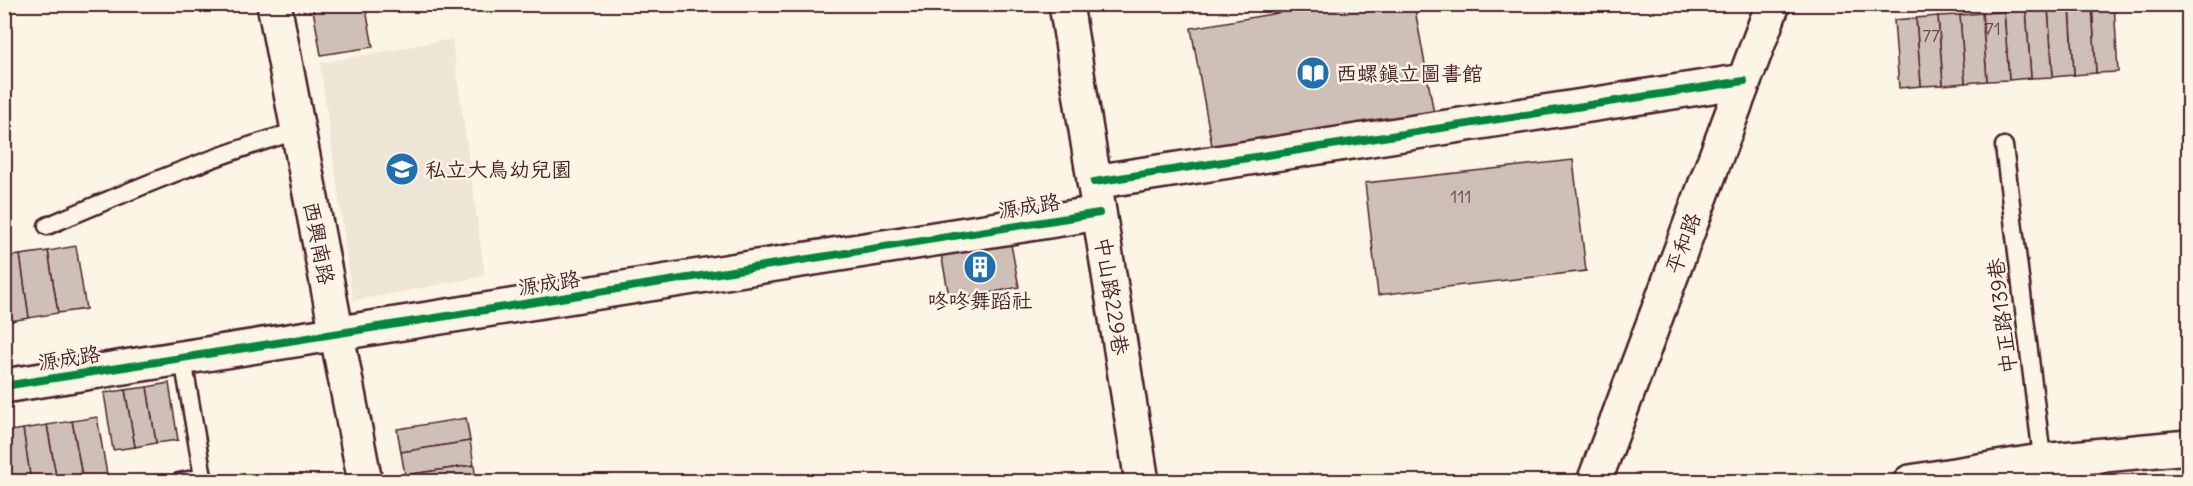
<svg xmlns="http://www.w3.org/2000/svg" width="2193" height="486" viewBox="0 0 2193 486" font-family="Delius,'LXGW WenKai TC',sans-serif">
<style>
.built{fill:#eee5d7}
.building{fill:#cfc0b7;stroke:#4a1f2b;stroke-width:1.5}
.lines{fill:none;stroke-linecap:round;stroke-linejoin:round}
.service-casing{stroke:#4a1f2b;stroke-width:21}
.minor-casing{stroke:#4a1f2b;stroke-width:38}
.secondary-casing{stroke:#4a1f2b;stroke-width:38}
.service{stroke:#fcf5e5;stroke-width:16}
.minor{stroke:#fcf5e5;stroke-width:33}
.secondary{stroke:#fcf5e5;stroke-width:33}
.cycleway-casing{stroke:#fcf5e5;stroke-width:11}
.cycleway{stroke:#00873e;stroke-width:8}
.labels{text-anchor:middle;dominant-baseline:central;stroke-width:5;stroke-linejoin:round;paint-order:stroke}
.number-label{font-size:18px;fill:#6b474e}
.poi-label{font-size:21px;fill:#4a1f2b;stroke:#fcf5e5;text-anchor:start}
.street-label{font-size:21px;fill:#4a1f2b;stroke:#fcf5e5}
</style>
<rect width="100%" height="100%" fill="#fcf5e5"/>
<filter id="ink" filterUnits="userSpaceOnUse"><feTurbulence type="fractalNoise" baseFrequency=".0167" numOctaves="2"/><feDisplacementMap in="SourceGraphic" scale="12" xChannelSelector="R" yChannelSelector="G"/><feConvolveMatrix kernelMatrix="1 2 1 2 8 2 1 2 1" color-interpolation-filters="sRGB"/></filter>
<g filter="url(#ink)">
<path class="built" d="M452,39L485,276L353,301L320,63Z"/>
<g class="building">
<path d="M312,4H365L373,47L321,55Z"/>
<path d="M1330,4H1414L1435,119L1214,157L1191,28Z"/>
<path d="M2114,4L2118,72L2096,73L2092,5Z"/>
<path d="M2092,5L2096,73L2074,75L2070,7Z"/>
<path d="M2070,7L2074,75L2053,77L2048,9Z"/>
<path d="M2048,9L2053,77L2031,78L2026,10Z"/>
<path d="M2026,10L2031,78L2009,80L2004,12Z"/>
<path d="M2004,12L2009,80L1987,81L1982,13Z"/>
<path d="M1982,13L1987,81L1965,83L1960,15Z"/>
<path d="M1960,15L1965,83L1943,85L1938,16Z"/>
<path d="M1938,16L1943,85L1921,86L1916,18Z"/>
<path d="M1916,18L1921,86L1899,88L1894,20Z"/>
<path d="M1573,160L1586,271L1378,295L1365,183Z"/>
<path d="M1009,234L1019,287L950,301L940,248Z"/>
<path d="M76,246L86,309L58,313L48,251Z"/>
<path d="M48,251L58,313L29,318L20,255Z"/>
<path d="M20,255L29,318L4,322V257Z"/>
<path d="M169,383L178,440L156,443L147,387Z"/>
<path d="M147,387L156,443L135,447L125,390Z"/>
<path d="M125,390L135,447L113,450L104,393Z"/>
<path d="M97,417L108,480L83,482L72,421Z"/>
<path d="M466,418L470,441L401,452L397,429Z"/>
<path d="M72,421L83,482H57L47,425Z"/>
<path d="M47,425L57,482H31L23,429Z"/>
<path d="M23,429L31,482H5L4,432Z"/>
<path d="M470,441L474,465L405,475L401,452Z"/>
<path d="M474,465L476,482H406L405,475Z"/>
</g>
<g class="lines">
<g class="service-casing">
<g id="service">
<path d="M2004,146L2045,482"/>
<path d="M47,226C129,191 211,156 297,131"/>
<path d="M179,482L203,477L183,359"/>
</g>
</g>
<g class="minor-casing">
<g id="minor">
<path d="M274,4L365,482"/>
<path d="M1066,4L1142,482"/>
<path d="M1094,182L1744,81"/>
<path d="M4,386L1099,213"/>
<path d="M1910,482L2041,461L2188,447"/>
</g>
</g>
<g class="secondary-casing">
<path id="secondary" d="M1594,482L1773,4"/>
</g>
<use href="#service" class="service"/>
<use href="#minor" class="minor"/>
<use href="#secondary" class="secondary"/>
<g class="cycleway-casing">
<g id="cycleway">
<path d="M1094,182L1744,81"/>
<path d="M4,386L1099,213"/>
</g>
</g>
<use href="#cycleway" class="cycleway"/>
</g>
</g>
<defs>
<g id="library-disc" transform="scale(1.725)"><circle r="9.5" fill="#1f6fb2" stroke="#fcf5e5"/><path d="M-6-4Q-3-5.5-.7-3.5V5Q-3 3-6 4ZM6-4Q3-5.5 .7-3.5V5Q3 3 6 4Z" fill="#fff"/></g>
<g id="school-disc" transform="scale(1.725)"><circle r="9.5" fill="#1f6fb2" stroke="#fcf5e5"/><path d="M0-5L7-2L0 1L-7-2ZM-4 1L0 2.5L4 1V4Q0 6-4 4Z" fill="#fff"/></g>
<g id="building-disc" transform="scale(1.725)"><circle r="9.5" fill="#1f6fb2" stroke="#fcf5e5"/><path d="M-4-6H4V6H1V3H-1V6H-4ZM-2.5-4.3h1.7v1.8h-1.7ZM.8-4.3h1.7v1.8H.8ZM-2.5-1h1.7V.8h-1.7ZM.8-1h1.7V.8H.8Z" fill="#fff"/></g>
</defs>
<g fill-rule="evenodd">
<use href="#library-disc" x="1313" y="73"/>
<use href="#school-disc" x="402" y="169"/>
<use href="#building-disc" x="980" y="267"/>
</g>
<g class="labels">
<g class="number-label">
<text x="1993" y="28">71</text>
<text x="1931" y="35">77</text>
<text x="1461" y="196">111</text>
</g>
<g class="poi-label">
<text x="1336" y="73">西螺鎮立圖書館</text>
<text x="425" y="169">私立大鳥幼兒園</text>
<text x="980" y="300" text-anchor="middle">咚咚舞蹈社</text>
</g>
<g class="street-label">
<text transform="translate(1029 206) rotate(-9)">源成路</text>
<text transform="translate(319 243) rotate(79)">西興南路</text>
<text transform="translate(1683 243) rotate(-70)">平和路</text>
<text transform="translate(549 283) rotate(-9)">源成路</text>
<text transform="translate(1112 296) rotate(81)">中山路229巷</text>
<text transform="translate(2002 316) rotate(-97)">中正路139巷</text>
<text transform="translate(69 358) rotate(-9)">源成路</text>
</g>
</g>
<rect width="2193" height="486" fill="none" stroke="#fcf5e5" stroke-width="24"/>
<rect x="12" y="12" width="2169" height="462" fill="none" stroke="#4a1f2b" stroke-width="2" filter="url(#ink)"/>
</svg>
